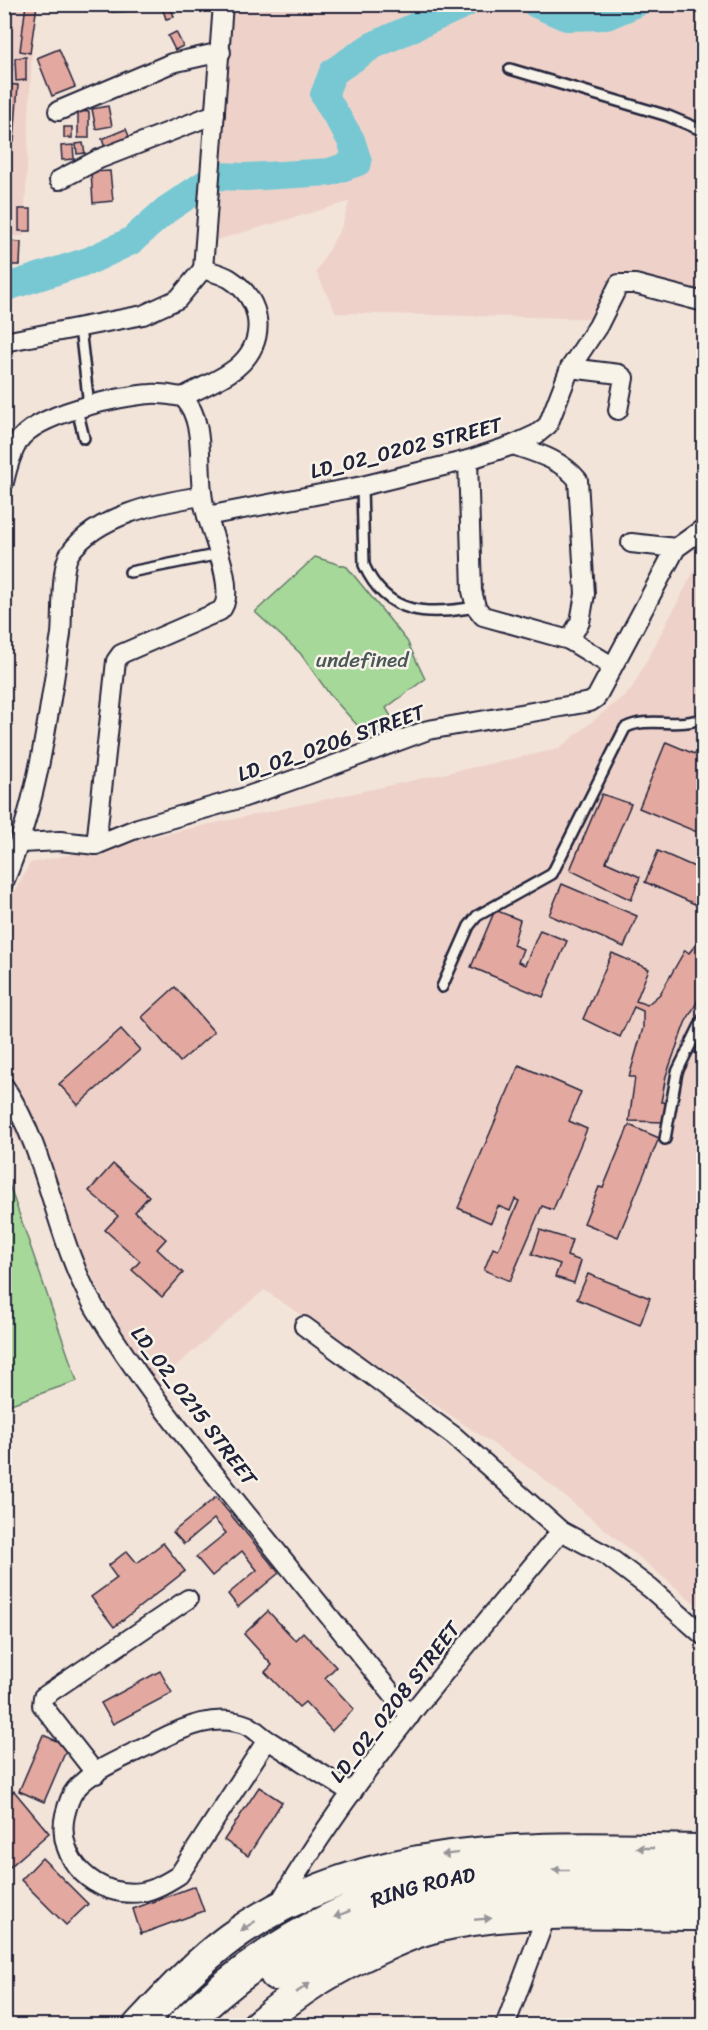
<svg xmlns="http://www.w3.org/2000/svg" width="708" height="2030" viewBox="0 0 708 2030" font-family="Sriracha,sans-serif">
<style>
.built{fill:#eed2c9}
.green{fill:#a6d899;stroke:#647d6a;stroke-width:1.5}
.lines{fill:none;stroke-linecap:round;stroke-linejoin:round}
.river{stroke:#78c8d3;stroke-width:28}
.building{fill:#e3a9a0;stroke:#22223b;stroke-width:1.5}
.service-casing{stroke:#22223b;stroke-width:14}
.minor-casing{stroke:#22223b;stroke-width:22}
.primary-casing{stroke:#22223b;stroke-width:34}
.trunk-casing{stroke:#22223b;stroke-width:36}
.service{stroke:#f7f3e8;stroke-width:9}
.minor{stroke:#f7f3e8;stroke-width:18}
.primary{stroke:#f7f3e8;stroke-width:30}
.trunk{stroke:#f7f3e8;stroke-width:32}
.oneway{fill:#97959a}
.labels{text-anchor:middle;dominant-baseline:central;stroke-width:5;stroke-linejoin:round;paint-order:stroke}
.street-label{font-size:21px;fill:#22223b;stroke:#f7f3e8}
.park-label{font-size:21px;fill:#4a5957;stroke:#f7f3e8}
</style>
<rect width="100%" height="100%" fill="#f3e4da"/>
<filter id="ink" filterUnits="userSpaceOnUse"><feTurbulence type="fractalNoise" baseFrequency=".0167" numOctaves="2"/><feDisplacementMap in="SourceGraphic" scale="12" xChannelSelector="R" yChannelSelector="G"/><feConvolveMatrix kernelMatrix="1 2 1 2 8 2 1 2 1" color-interpolation-filters="sRGB"/></filter>
<g filter="url(#ink)">
<g class="built">
<path d="M4,5H34L24,236H5Z"/>
<path d="M223,5H703V292L622,274L612,319L336,313L316,272L342,226L349,202L206,243Z"/>
<path d="M703,554V1610L535,1472L264,1290L152,1387L5,1117L4,911L30,863L558,749L631,690Z"/>
</g>
<g class="green">
<path d="M315,557L347,567L407,641L425,679L386,708L393,720L367,736L330,695L300,653L255,612Z"/>
<path d="M4,1170L77,1381L5,1406H4Z"/>
</g>
<g class="lines">
<g class="river">
<path d="M536,4L567,17L607,16L635,4"/>
<path d="M4,288L91,260L131,241L166,210L217,176L246,177L330,172L358,162L351,140L324,95L333,72L372,46L465,4"/>
</g>
</g>
<g class="building">
<path d="M26,4L37,5L30,53L20,51Z"/>
<path d="M111,4H136V11L112,12Z"/>
<path d="M161,4H170L174,17L166,19Z"/>
<path d="M176,32L183,46L175,50L168,36Z"/>
<path d="M59,49L75,87L52,96L37,58Z"/>
<path d="M26,57V80L16,81L15,58Z"/>
<path d="M4,84L18,85L14,142L4,141Z"/>
<path d="M108,106L112,126L96,129L92,109Z"/>
<path d="M78,111L89,112V138H78Z"/>
<rect x="64" y="127" width="8" height="11"/>
<path d="M126,129L131,141L106,151L102,139Z"/>
<path d="M83,143L85,153L77,154L76,144Z"/>
<path d="M73,145L74,159L62,160L61,146Z"/>
<path d="M4,150H8L7,182L4,181Z"/>
<path d="M110,171L113,201L93,203L91,172Z"/>
<rect x="19" y="209" width="12" height="22"/>
<path d="M8,241L21,242L20,265H7Z"/>
<path d="M666,742L704,758V835L639,808Z"/>
<path d="M602,794L631,804L606,862L640,877L631,900L570,870Z"/>
<path d="M658,851L704,871V908L645,882Z"/>
<path d="M562,884L637,916L624,947L549,915Z"/>
<path d="M495,910L520,920L513,945L523,949L518,962L525,965L540,930L567,941L543,997L471,967Z"/>
<path d="M704,934V990L685,1023L666,1076L661,1102H666L664,1122L629,1121L635,1077H629L643,1028V1011L634,1007L620,1037L583,1019L612,953L649,969L636,1001L647,1005L660,994L685,950L689,953Z"/>
<path d="M175,987L214,1032L180,1062L142,1017Z"/>
<path d="M121,1029L140,1050L78,1105L59,1084Z"/>
<path d="M704,1033V1057L695,1053Z"/>
<path d="M519,1065L581,1092L569,1121L587,1129L553,1210L542,1206L510,1281L484,1270L493,1248L498,1250L519,1201L515,1199L510,1211L498,1206L491,1223L458,1208Z"/>
<path d="M629,1125L659,1138L618,1237L584,1223L599,1187L603,1188Z"/>
<path d="M113,1164L149,1196L135,1212L166,1239L157,1249L183,1273L162,1297L132,1270L140,1261L105,1230L118,1216L89,1191Z"/>
<path d="M540,1230L572,1240L567,1256L581,1261L574,1283L555,1277L560,1264L532,1254Z"/>
<path d="M588,1274L650,1298L640,1325L577,1299Z"/>
<path d="M216,1497L279,1573L238,1607L228,1594L257,1570L242,1551L212,1576L196,1557L226,1533L214,1519L184,1544L173,1532Z"/>
<path d="M163,1543L185,1571L114,1627L91,1597L117,1578L108,1566L127,1551L137,1563Z"/>
<path d="M268,1611L295,1640L303,1632L336,1667L325,1678L354,1709L332,1731L305,1702L299,1707L265,1672L272,1665L244,1634Z"/>
<path d="M160,1671L172,1693L113,1724L101,1703Z"/>
<path d="M43,1735L68,1746L44,1802L19,1791Z"/>
<path d="M259,1787L282,1802L248,1856L224,1840Z"/>
<path d="M14,1791L49,1833L4,1872V1799Z"/>
<path d="M42,1858L88,1904L66,1925L21,1880Z"/>
<path d="M195,1886L204,1911L141,1934L133,1909Z"/>
</g>
<g class="lines">
<g class="service-casing">
<g id="service">
<path d="M510,69L668,116L704,131"/>
<path d="M80,328L89,406"/>
<path d="M77,409L84,438"/>
<path d="M362,486L364,565C387,617 429,615 476,607"/>
<path d="M130,572L220,554"/>
<path d="M442,987L469,926L477,916L552,874L625,728C648,715 680,730 704,717"/>
<path d="M665,1139L677,1072L704,1017"/>
</g>
</g>
<g class="minor-casing">
<g id="minor">
<path d="M58,111L172,63L221,52"/>
<path d="M59,180L99,159L215,114"/>
<path d="M203,269L223,4"/>
<path d="M4,342L143,315L178,299L203,269"/>
<path d="M570,368L619,374L624,378L618,410"/>
<path d="M183,397C201,387 221,380 236,368C268,342 263,300 230,279C222,274 212,272 203,269"/>
<path d="M513,445C537,453 562,460 578,480L585,594L580,622L569,640"/>
<path d="M468,460L472,591L476,607L483,616L569,640L612,666"/>
<path d="M4,482C7,469 11,454 18,442C35,414 119,396 151,394C161,393 173,396 183,397"/>
<path d="M207,516L362,486L468,460L513,445L537,434L548,425L570,368L598,326L619,284H635L704,302"/>
<path d="M631,543L676,548"/>
<path d="M21,843L60,841L96,845L138,828L242,798L307,775L428,730L590,702L596,698L676,548L704,528"/>
<path d="M96,845L116,661L121,654L220,611C239,594 210,530 205,509C195,475 209,425 183,397"/>
<path d="M4,882C38,803 48,718 61,634C63,615 60,568 70,553C97,515 158,503 201,496"/>
<path d="M4,1086C49,1153 54,1238 95,1308C137,1378 188,1441 239,1505C296,1576 353,1646 410,1716"/>
<path d="M304,1326L454,1436L561,1531L606,1555L651,1589L704,1636"/>
<path d="M267,1740L179,1875C168,1882 155,1890 142,1892C97,1899 55,1860 65,1815C67,1807 70,1796 75,1790C94,1767 132,1755 157,1741C184,1727 218,1712 249,1726C256,1730 263,1738 271,1742C298,1759 325,1776 352,1793"/>
<path d="M96,1774L42,1705L43,1697L188,1599"/>
<path d="M277,1907C355,1772 462,1652 561,1531"/>
<path d="M505,2026L547,1914"/>
</g>
</g>
<g class="primary-casing">
<g id="primary">
<path d="M138,2026C167,1995 196,1963 230,1938C368,1837 543,1847 704,1850"/>
<path d="M257,2026C300,1989 329,1971 380,1948C398,1940 416,1931 435,1927C522,1907 615,1915 704,1915"/>
</g>
</g>
<g class="trunk-casing">
<g id="trunk">
<path d="M276,1974C339,1933 415,1905 489,1897C560,1889 632,1897 704,1895"/>
<path id="s1" d="M182,2026C270,1938 383,1880 508,1871C573,1866 639,1871 704,1871"/>
</g>
</g>
<use href="#service" class="service"/>
<use href="#minor" class="minor"/>
<use href="#primary" class="primary"/>
<use href="#trunk" class="trunk"/>
</g>
<defs><path id="oneway-solid" d="M-6-.8H1V-3.2L6.5 0L1 3.2V.8H-6Z" transform="scale(1.5)"/></defs>
<g class="oneway">
<use href="#oneway-solid" transform="translate(645 1848) rotate(-179)"/>
<use href="#oneway-solid" transform="translate(450 1854) rotate(173)"/>
<use href="#oneway-solid" transform="translate(561 1870) rotate(-180)"/>
<use href="#oneway-solid" transform="translate(342 1914) rotate(158)"/>
<use href="#oneway-solid" transform="translate(483 1919) rotate(-5)"/>
<use href="#oneway-solid" transform="translate(248 1926) rotate(147)"/>
<use href="#oneway-solid" transform="translate(303 1988) rotate(-34)"/>
</g>
</g>
<g class="labels">
<g class="street-label">
<text transform="translate(406 448) rotate(-14)">LD_02_0202 STREET</text>
<text transform="translate(331 743) rotate(-19)">LD_02_0206 STREET</text>
<text transform="translate(194 1406) rotate(53)">LD_02_0215 STREET</text>
<text transform="translate(395 1702) rotate(-52)">LD_02_0208 STREET</text>
<text stroke="none"><textPath href="#s1" startOffset="282">RING ROAD</textPath></text>
</g>
<g class="park-label">
<text x="362" y="660">undefined</text>
</g>
</g>
<rect width="708" height="2030" fill="none" stroke="#f7f3e8" stroke-width="24"/>
<rect x="12" y="12" width="684" height="2006" fill="none" stroke="#22223b" stroke-width="2" filter="url(#ink)"/>
</svg>
